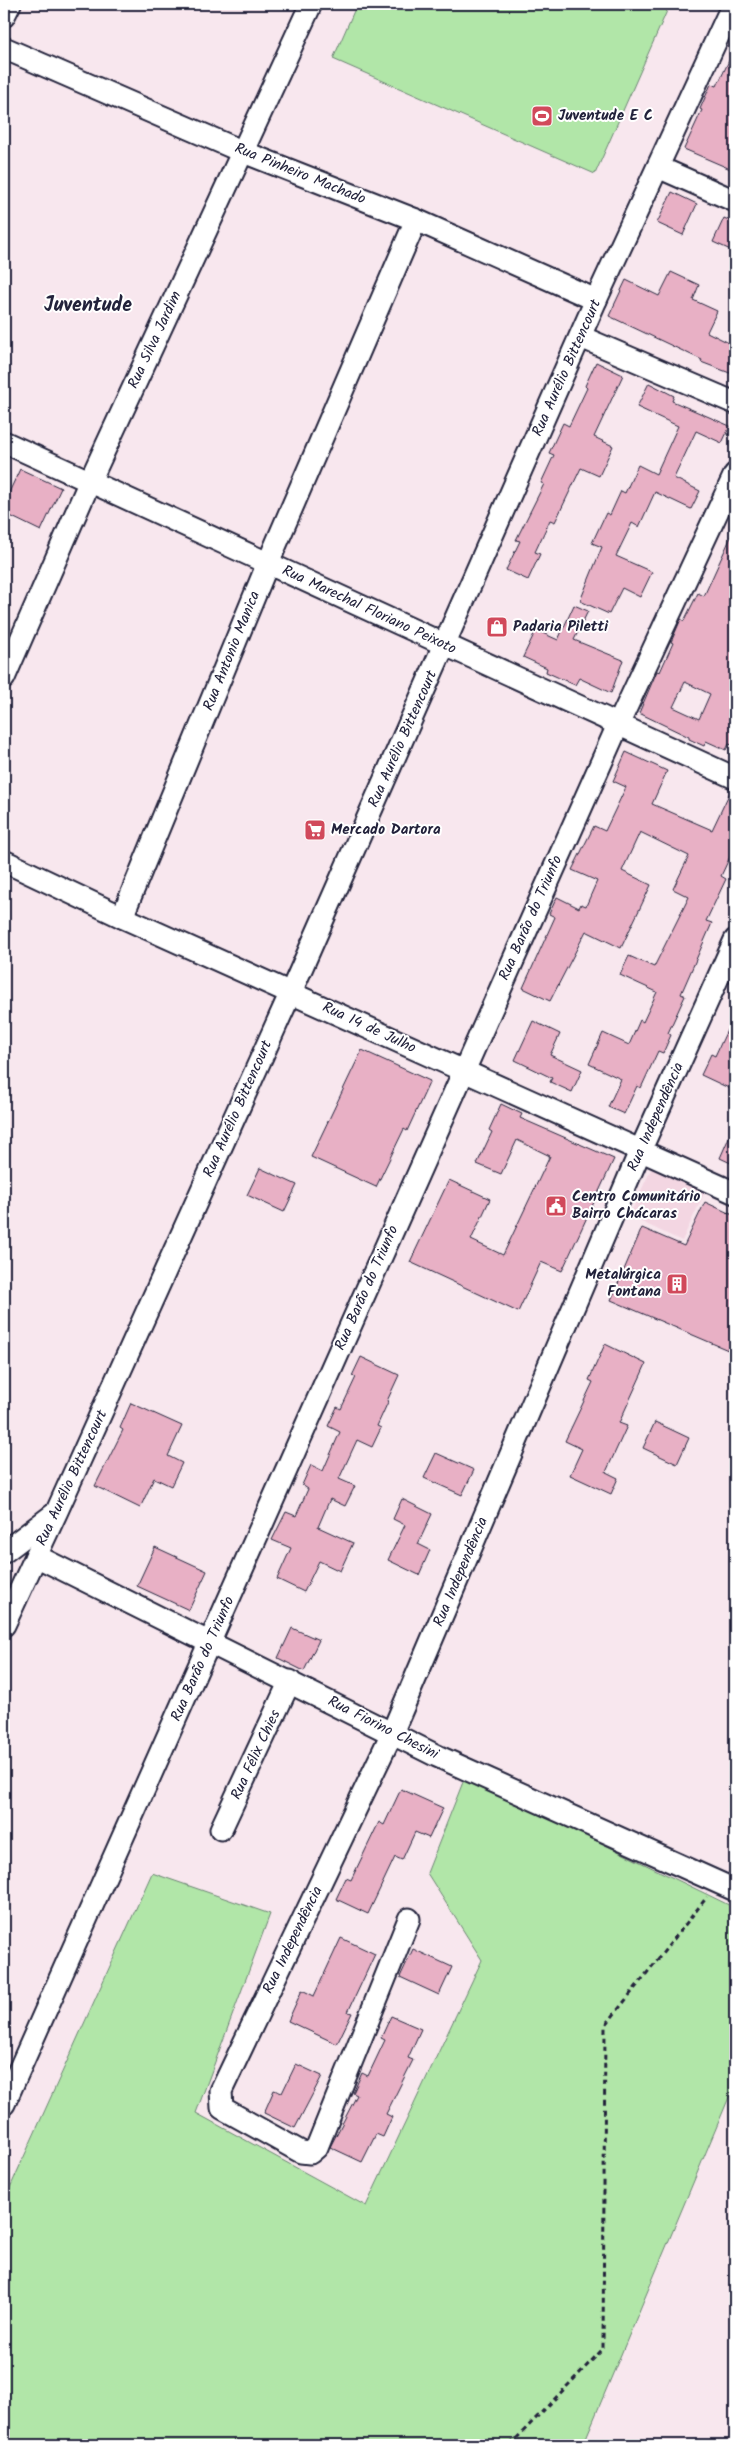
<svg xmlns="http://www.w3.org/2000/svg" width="739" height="2449" viewBox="0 0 739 2449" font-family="Kalam,sans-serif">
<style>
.built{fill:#f3d6e2}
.green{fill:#b1e6a8;stroke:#6a8472}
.building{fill:#e8b0c5;stroke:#22223b;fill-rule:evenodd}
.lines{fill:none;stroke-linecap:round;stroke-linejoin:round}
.minor-casing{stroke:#22223b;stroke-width:25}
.path{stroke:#22223b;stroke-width:3;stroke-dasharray:5 4;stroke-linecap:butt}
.minor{stroke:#fff;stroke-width:21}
.labels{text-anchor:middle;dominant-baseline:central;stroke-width:4;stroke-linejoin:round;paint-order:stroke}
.poi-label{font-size:15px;font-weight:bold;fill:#22223b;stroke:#fff;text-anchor:start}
.street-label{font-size:15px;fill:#22223b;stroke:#fff}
.district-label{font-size:20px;font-weight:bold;fill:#22223b;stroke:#fff}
</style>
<rect width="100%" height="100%" fill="#f8e7ee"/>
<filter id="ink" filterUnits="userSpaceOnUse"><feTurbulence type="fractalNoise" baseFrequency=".02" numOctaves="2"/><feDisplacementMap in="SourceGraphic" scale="10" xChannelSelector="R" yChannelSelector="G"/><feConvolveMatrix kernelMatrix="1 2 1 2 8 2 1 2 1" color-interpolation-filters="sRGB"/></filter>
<g filter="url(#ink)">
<path class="built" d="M656,1159L709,1183L682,1241L629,1216Z"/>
<g class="green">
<path d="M357,4H670L595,174L333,59Z"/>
<path d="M465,1777L735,1908V2083L583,2445H4V2201L152,1873L270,1914L196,2113L366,2206L482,1960L427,1873Z"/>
</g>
<g class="building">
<path d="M735,48V171L684,149L702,110L700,109L711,84L717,86Z"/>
<path d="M672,192L697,204L683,235L657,223Z"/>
<path d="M724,218L735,223V252L713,242Z"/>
<path d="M671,272L699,285L693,300L717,311L707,332L735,346V375L701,362L702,360L609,316L626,280L659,296Z"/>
<path d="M596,362L623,375L594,437L613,446L599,476L581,468L555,522L550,520L535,552L540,554L528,580L506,570L520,541L516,540L544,484L541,483L554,455L549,453L563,423L569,426L587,388L585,386Z"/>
<path d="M649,383L674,396L672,401L730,426L722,443L696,431L674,478L700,491L691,509L655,492L639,527L632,523L616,556L652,572L640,597L622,588L609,614L580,601L602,547L592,543L606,513L610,515L621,491L625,493L638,465L656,474L678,426L637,407Z"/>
<path d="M20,469L61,488L41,531L4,513V503Z"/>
<path d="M735,528V746L729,744L726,750L706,741L704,746L689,739V737L639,713L657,671L660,672L673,643L671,642L681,619L684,621L698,593L704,596ZM685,682L710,694L699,719L673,707Z"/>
<path d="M574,605L588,611L574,640L623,660L611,693L579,678L575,685L546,672L547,668L523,657L536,630L558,640Z"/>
<path d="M626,752L667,771L652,804L712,830L731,790H735V829L731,839L735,841V846L721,876L726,879L706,921L712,923L681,994L685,996L668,1033L671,1035L663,1053L658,1051L641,1088L637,1086L624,1114L608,1107L621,1079L589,1064L603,1033L629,1045L640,1020L643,1022L657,992L620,975L629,956L654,967L689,897L673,889L689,856L640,832L622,871L651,885L621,948L586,931L550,1001L523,988L555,917L549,914L557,897L579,908L581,904L586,906L597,881L572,870L594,826L605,831L626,787L613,781Z"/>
<path d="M735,1013V1091L701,1075L711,1054L715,1056Z"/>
<path d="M533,1021L560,1034L550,1055L582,1070L572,1092L550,1082L552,1078L515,1060Z"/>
<path d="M362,1050L430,1081L407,1131L404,1129L376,1187L311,1157Z"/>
<path d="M501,1104L522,1114L520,1118L614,1159L562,1271L541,1262L518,1312L410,1262L449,1180L490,1199L471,1240L503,1255L550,1156L517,1140L501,1174L477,1164L492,1132L489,1130Z"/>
<path d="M735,1124V1165L720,1158Z"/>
<path d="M260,1168L297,1185L284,1212L247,1195Z"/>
<path d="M705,1202L735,1216V1353L611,1300L642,1228L684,1246Z"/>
<path d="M605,1344L646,1364L619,1423L627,1426L606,1472L618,1478L611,1494L570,1475L582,1449L565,1441L593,1382L589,1380Z"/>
<path d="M361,1357L399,1375L387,1401L388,1402L377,1426L381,1428L372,1447L357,1440L339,1479L355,1486L345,1506L330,1499L318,1527L353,1543L340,1571L319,1561L304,1592L277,1579L291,1548L272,1540L286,1512L296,1516L308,1489L302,1485L311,1465L323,1471L340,1432L328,1426L337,1407L341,1409L356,1377L352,1376Z"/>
<path d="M131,1403L182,1426L168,1456L182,1463L171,1486L154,1478L140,1508L95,1486L123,1430L120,1428Z"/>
<path d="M655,1422L689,1438L677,1464L643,1448Z"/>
<path d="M436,1453L474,1470L462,1495L424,1478Z"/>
<path d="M402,1499L432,1514L418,1544L430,1550L419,1575L388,1560L405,1525L393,1519Z"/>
<path d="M155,1547L207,1571L189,1610L137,1586Z"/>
<path d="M292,1628L319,1640L304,1671L278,1658Z"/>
<path d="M401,1789L443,1808L429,1838L415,1832L402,1860L395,1857L368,1914L336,1899L346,1878L351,1880L379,1822L384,1825Z"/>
<path d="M341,1938L375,1954L348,2012L352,2013L337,2044L288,2021L302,1990L314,1996Z"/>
<path d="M413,1949L452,1967L439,1995L400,1977Z"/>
<path d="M391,2016L421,2029L408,2058L413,2060L386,2114L392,2117L383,2137L376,2134L362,2162L330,2147L357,2095L353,2093L362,2073L368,2076L385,2040L381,2038Z"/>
<path d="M296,2064L322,2076L295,2128L264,2113L274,2090L282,2093Z"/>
</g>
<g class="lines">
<g class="minor-casing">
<g id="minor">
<path d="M4,16L10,4"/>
<path d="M4,48L241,151L416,220L596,300"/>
<path d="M658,167L735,201"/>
<path d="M581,337L735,403"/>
<path d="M4,442L735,778"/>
<path d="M4,678L90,481L311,4"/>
<path d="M4,861L122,917L735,1193"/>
<path d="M122,917L268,563L416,220"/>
<path d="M4,1552L53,1515"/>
<path d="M36,1556L437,1756L735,1890"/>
<path d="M4,1625L57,1511L291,992L596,300L733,4"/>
<path d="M221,1829L290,1681"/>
<path d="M409,1919L317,2147L310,2153L301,2152L222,2108L221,2091L392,1733L641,1149L735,940"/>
<path d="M4,2104L618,725L735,474"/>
</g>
</g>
<path class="path" d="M510,2445L603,2349L605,2026L707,1897"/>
<use href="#minor" class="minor"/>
</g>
</g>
<defs>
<g id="stadium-square" transform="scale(1.125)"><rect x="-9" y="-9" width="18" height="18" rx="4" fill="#d1495b" stroke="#fff"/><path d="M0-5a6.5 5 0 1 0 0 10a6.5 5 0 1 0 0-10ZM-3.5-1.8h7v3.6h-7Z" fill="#fff"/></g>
<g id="shop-square" transform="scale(1.125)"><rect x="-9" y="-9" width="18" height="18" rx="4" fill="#d1495b" stroke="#fff"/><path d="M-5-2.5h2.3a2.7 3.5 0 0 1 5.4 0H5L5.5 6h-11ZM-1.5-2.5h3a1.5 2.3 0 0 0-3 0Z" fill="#fff"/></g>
<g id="supermarket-square" transform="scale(1.125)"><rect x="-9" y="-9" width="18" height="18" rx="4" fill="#d1495b" stroke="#fff"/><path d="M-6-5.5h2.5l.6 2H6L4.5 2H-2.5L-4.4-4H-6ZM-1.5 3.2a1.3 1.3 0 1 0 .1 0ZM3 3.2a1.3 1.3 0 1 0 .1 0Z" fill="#fff"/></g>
<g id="civic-square" transform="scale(1.125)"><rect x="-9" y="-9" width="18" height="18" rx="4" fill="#d1495b" stroke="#fff"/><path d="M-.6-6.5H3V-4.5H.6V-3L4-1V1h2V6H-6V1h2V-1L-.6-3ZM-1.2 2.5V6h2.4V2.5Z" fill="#fff"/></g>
<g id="building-square" transform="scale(1.125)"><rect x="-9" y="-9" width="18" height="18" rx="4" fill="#d1495b" stroke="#fff"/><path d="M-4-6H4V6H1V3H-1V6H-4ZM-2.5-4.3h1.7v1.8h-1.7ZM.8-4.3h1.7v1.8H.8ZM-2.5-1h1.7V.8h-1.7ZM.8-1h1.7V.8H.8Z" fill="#fff"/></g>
</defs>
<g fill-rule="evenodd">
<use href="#stadium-square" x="542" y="116"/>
<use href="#shop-square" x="497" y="627"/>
<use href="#supermarket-square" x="315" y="830"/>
<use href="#civic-square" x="556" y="1206"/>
<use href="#building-square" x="677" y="1284"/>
</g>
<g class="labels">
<g class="poi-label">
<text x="558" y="116">Juventude E C</text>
<text x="513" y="627">Padaria Piletti</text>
<text x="331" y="830">Mercado Dartora</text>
<text x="572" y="1197">Centro Comunitário<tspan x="572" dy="17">Bairro Chácaras</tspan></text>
<text x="661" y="1275" text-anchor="end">Metalúrgica<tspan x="661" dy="17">Fontana</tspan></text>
</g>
<g class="street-label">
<text transform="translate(300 174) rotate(22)">Rua Pinheiro Machado</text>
<text transform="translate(155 340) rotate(-65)">Rua Silva Jardim</text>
<text transform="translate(567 368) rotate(-66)">Rua Aurélio Bittencourt</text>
<text transform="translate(369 610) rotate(25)">Rua Marechal Floriano Peixoto</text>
<text transform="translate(232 651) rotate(-68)">Rua Antonio Manica</text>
<text transform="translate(403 739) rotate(-66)">Rua Aurélio Bittencourt</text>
<text transform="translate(531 918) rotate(-66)">Rua Barão do Triunfo</text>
<text transform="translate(369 1028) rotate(25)">Rua 14 de Julho</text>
<text transform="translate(238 1109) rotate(-66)">Rua Aurélio Bittencourt</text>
<text transform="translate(656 1117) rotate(-66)">Rua Independência</text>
<text transform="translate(367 1288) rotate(-66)">Rua Barão do Triunfo</text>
<text transform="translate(72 1478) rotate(-65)">Rua Aurélio Bittencourt</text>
<text transform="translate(461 1572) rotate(-67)">Rua Independência</text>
<text transform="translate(203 1659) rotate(-66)">Rua Barão do Triunfo</text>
<text transform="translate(383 1728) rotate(27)">Rua Fiorino Chesini</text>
<text transform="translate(256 1755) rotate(-65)">Rua Félix Chies</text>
<text transform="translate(293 1940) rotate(-64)">Rua Independência</text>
</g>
<g class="district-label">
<text x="88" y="306">Juventude</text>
</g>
</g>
<rect width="739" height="2449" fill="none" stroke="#fff" stroke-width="20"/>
<rect x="10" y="10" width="719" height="2429" fill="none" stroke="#22223b" stroke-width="2" filter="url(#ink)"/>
</svg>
